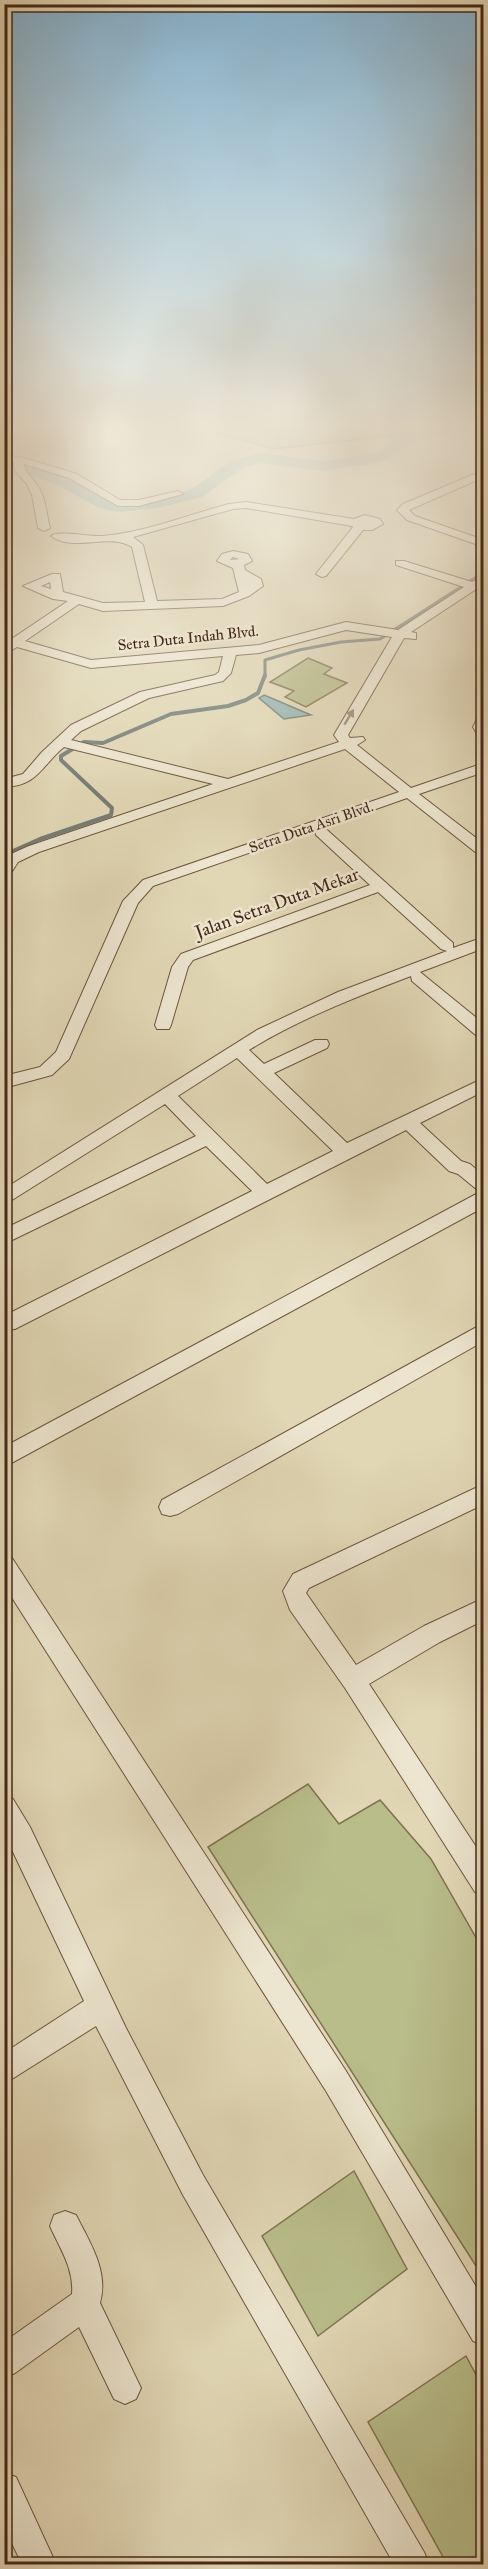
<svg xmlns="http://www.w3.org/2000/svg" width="488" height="2569" viewBox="0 0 488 2569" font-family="'IM FELL Great Primer',serif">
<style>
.green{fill:#b8bd8a;stroke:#807251;stroke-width:1.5}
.water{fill:#96b8b5;stroke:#767e76;stroke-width:1.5}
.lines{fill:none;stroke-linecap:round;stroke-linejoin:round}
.stream-far1{stroke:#767e76;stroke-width:3}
.stream{stroke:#767e76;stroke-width:4}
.river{fill:#96b8b5;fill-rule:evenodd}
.minor-casing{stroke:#6e543f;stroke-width:2}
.minor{fill:#ece5cf;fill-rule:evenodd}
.oneway{fill:#9a8674}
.labels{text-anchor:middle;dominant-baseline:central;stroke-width:5;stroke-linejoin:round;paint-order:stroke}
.far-street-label{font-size:15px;fill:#472818;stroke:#ece5cf}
.street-label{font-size:18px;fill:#472818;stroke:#ece5cf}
</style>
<rect width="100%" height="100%" fill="#e1d7b5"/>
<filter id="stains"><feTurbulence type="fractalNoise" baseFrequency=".00333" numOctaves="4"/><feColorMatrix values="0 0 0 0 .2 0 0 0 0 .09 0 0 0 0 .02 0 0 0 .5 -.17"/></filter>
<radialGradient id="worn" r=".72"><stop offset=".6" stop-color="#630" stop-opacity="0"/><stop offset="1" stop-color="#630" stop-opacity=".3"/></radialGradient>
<g class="green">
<path d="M204,429H414L408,434L273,449Z"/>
<path d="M308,658L332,668L324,674L347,683L306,707L285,697L294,691L270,682Z"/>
<path d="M308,1784L339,1824L380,1800L431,1859L483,1950V2277L208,1847Z"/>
<path d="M354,2171L407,2269L318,2336L262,2236Z"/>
<path d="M466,2356L483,2388V2564H447L368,2422Z"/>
</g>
<path class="water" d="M264,695L311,715L284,719L259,698Z"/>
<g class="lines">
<path class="stream-far1" d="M265,677V660L299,650L341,642L380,639L484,572"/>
<path class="stream" d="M4,855L40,839L111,815L112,808L61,760V756L84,742L103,743L171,714L228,706L246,700L258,693L265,675"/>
<path class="river" d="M427,429H455L452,432L418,440L381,462L323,471L261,463L244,467L202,497L158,508L119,512L99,508L59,486L19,470L4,469V459L28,462L71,480L110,500L119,502L158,498L190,490L233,460L261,453L323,461L376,453L393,441L408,434Z"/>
<g class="minor-casing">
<g id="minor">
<path d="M113,429H124L125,430L120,433Z"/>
<path d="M4,455L24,458L77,474L120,500H139L178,491L183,494L139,506H118L69,478L24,464C25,474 33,477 37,485C46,497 46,513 50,528L44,531L38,528L32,495L27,484L15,471L14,462L4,461Z"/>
<path d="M484,470V477L409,510L415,516L484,540V547L407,520L397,510L403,504Z"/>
<path d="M246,502L354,519L365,515L380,519L383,524L372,530H363L326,576L322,577L316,574L353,527L352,526L246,508L233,509L133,537L143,545L157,601L222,599L239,592L233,568L217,561L222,554L233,551L248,554L252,561L244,565L245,570L261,579L263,586L249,596L223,606L103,611L79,604L25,641L91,660L259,645L346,622L398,630L464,587L396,565V561H404L472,582L484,576V584L411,632L416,633V639L404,638L348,735L350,738L363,737L365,740L357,745L411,788L484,763V772L419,794L484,844V856L479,855L407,798L322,828L326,829L453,943V948L484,937V948L420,972L484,1024V1038L478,1037L412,981L411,976C356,997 299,1019 249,1050L264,1064L315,1040H327L329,1044L327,1048L274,1073L347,1143L484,1078V1091L420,1123L461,1161L470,1164L484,1176V1207L4,1467V1447L480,1192L458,1174L449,1171L406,1130L15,1329L4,1330V1316L252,1191L206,1146L4,1244V1229L196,1136L165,1104L4,1205V1189L257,1030L338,992L447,951L441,949L378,892L193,960L188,967L171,1025L169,1029H157L155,1025L172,967L181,954L370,885L316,835L315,830L153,886L138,903L69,1059L52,1075L4,1088V1076L40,1067L56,1052L123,901L143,880L399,792L345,749L39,852L18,862L9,876L4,877C4,854 9,855 29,846L213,784L64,747C41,766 38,786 4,787V779L23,774L42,752L71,725L140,692L215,675L219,672L223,656L91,668L17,647L12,650H4V635L13,638L68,601L53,599L23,586L52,574H60L63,592L103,603L145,602L132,547C109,532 74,553 51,536C58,530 90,537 102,536C144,533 187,515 229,504ZM233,557L239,559H240L230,560ZM50,582L51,589L41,586ZM346,630L392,637L334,735L339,742L228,779L71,740L81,731L149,698L223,681L231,673L236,655L259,653ZM237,1058L333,1151L267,1184L178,1096Z"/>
<path d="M484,714V738L479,737L473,727L479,715Z"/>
<path d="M484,1323V1341L178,1514L170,1516L162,1514L159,1507L162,1500Z"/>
<path d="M484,1484V1504L309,1588L306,1593L356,1665L424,1626L484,1598V1620L440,1642L369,1684L484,1859V1896L475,1892L345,1688L290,1610L283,1591L293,1574Z"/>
<path d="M4,1555L12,1558L346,2071L484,2300V2345L473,2341L326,2091L4,1585Z"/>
<path d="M4,1796L13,1799L30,1827L126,2028L203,2175L424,2552L429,2564H394L183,2195L96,2026L4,2084V2053L84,2001L4,1833Z"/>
<path d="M65,2211L76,2215C90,2243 109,2271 100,2303L141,2388L136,2399L125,2404L114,2399L79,2327L15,2373L4,2378V2342L72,2294C74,2268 60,2249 50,2226L54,2215Z"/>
<path d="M4,2473L16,2477L56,2564H22L4,2527Z"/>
</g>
</g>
<use href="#minor" class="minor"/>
</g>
<defs><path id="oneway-solid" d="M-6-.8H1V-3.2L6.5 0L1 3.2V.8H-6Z" transform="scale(1.5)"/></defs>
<use class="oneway" href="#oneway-solid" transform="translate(349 717) rotate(-59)"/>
<linearGradient id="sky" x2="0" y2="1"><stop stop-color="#87b6d4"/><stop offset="0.54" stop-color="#f2edde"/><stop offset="1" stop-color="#f2edde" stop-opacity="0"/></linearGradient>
<rect width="488" height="789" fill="url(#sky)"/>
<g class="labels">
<g class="far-street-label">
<text transform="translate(188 638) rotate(-6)">Setra Duta Indah Blvd.</text>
<text transform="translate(311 827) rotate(-19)">Setra Duta Asri Blvd.</text>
</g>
<g class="street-label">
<text transform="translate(277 903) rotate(-20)">Jalan Setra Duta Mekar</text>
</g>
</g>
<rect width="488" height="2569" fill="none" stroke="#e1d7b5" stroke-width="24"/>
<rect x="6" y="6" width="476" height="2557" fill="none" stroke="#472818" stroke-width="3"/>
<rect x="12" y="12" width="464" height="2545" fill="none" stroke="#472818" stroke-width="1.5"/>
<rect width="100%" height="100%" filter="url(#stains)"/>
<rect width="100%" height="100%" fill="url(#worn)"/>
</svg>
